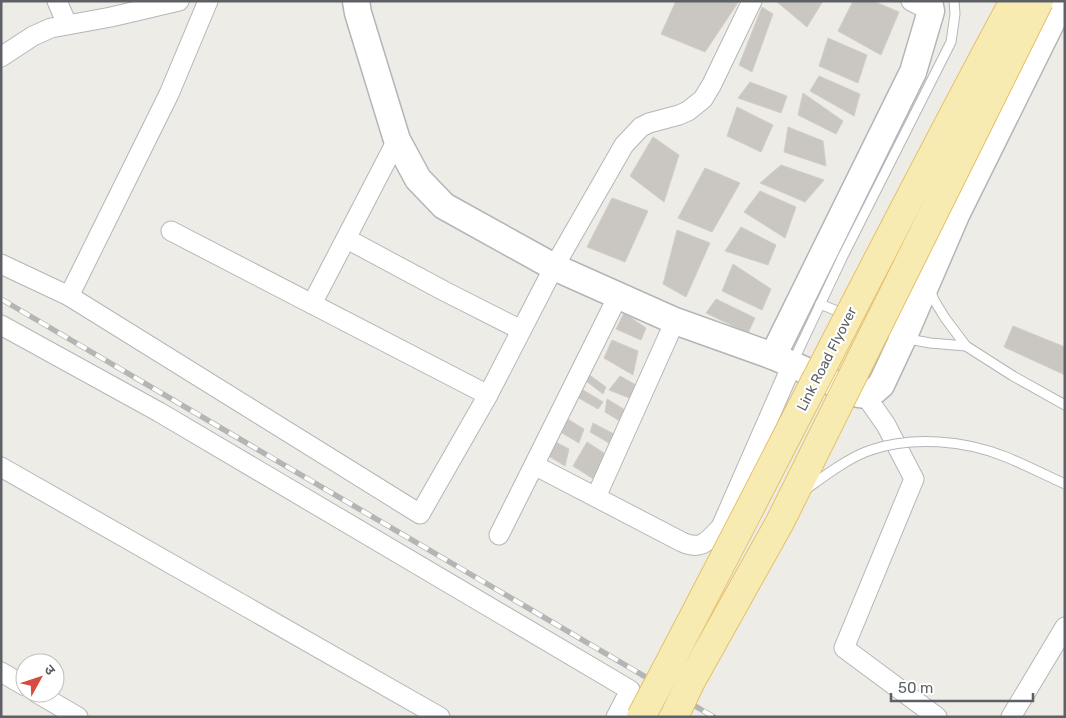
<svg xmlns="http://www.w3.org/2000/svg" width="1066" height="718" viewBox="0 0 1066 718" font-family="Rubik,'Noto Sans Devanagari',sans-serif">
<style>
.building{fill:#cac7c2;stroke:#d2cec5}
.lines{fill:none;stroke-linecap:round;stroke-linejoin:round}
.lane-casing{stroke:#b3b6b9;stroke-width:11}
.street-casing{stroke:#b3b6b9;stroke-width:21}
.secondary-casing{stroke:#b2b5b9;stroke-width:29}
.lane{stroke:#fff;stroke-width:9}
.street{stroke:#fff;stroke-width:19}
.secondary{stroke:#fff;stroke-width:26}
.rail-casing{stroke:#b4b5b5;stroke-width:5.5}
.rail{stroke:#fff;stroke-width:4;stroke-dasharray:11;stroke-linecap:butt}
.lane-bridge-casing{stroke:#b3b6b9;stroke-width:11;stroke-linecap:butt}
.primary-bridge-casing{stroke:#e5c069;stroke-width:30;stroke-linecap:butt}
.lane-bridge{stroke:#fff;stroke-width:9}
.primary-bridge{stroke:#f8ebb2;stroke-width:28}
.labels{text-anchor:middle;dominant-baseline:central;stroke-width:4.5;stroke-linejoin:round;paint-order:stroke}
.street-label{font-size:14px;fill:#5d6165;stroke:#fff}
</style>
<rect width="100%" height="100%" fill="#eeece6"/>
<g class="building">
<path d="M676,1H739L705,52L661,34Z"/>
<path d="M776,1H823L807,27Z"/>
<path d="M853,1H873L899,12L881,55L838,31Z"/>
<path d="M762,7L773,14L752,72L739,65Z"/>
<path d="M828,38L867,55L858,83L819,66Z"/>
<path d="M819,76L860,94L854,116L810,91Z"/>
<path d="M750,82L787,96L781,113L738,98Z"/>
<path d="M803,93L843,121L836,134L798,115Z"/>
<path d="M737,107L773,125L761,152L727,136Z"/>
<path d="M788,127L823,141L826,166L784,152Z"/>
<path d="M653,137L679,155L664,202L630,176Z"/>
<path d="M781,165L824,180L805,202L760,183Z"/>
<path d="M705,168L740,183L712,232L678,218Z"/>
<path d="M760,191L796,207L785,238L744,212Z"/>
<path d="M612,198L648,211L625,262L587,247Z"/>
<path d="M741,227L776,245L768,265L725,251Z"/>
<path d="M677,230L710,243L686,297L663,284Z"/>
<path d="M733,264L771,289L762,310L722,291Z"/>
<path d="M716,299L755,318L748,333L706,313Z"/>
<path d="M624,313L646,328L641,340L616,329Z"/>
<path d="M1013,326L1065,347V375L1004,347Z"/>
<path d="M612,340L638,351L633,375L604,358Z"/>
<path d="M588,374L606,387L603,394L586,381Z"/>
<path d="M620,376L636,385L632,399L609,390Z"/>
<path d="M580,388L603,402L598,409L577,397Z"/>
<path d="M607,399L627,411L623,423L605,412Z"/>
<path d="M566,418L584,429L579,443L557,430Z"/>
<path d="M593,423L614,434L609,443L590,432Z"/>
<path d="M552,440L569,449L565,466L547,455Z"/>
<path d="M587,442L604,453L595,480L573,466Z"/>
</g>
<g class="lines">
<g class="lane-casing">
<g id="lane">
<path d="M930,290L934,300L945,318L966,346L1013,376L1065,405"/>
<path d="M820,304L903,338L930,343L966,346"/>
<path d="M792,364L843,256L951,42L955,14L954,1"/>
</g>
</g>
<g class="street-casing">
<g id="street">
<path d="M57,1L67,24"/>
<path d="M911,1L931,11"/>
<path d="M1,57L33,36L51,28L111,17L179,1"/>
<path d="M171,231L488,395"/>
<path d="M347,239L446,292L521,330"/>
<path d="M1,264L69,296L420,514L488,395L554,267L624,145L641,127L649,123L679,115L688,111L703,99L712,84L752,1"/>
<path d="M69,296L169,94L208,1"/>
<path d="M312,304L397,140"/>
<path d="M1,325L159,412L630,690L616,717"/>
<path d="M865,395L886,425L914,479L844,648L937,717"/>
<path d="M534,465L618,296"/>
<path d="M1,467L440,717"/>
<path d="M596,497L675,321"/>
<path d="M499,535L534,465L682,542C701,551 708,541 721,527L792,365"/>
<path d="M1,672L25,686"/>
<path d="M37,693L78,717"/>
<path d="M1011,717L1065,627"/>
</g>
</g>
<g class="secondary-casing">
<g id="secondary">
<path d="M356,1L358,13L397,140L418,179L444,206L554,267L675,321L773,356L858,394L865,395L874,391L881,385L903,338L956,215L1062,1"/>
<path d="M773,356L913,72L931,11L929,1"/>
</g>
</g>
<use href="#lane" class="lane"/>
<use href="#street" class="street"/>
<use href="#secondary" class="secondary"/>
<g class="rail-casing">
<path id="rail" d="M1,299L714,717"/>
</g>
<use href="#rail" class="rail"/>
<g class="lane-bridge-casing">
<path id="lane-bridge" d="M805,490C823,477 851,456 871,450C912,436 965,440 1006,457C1026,465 1045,475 1065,484"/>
</g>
<g class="primary-bridge-casing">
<g id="primary-bridge">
<path d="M641,717C767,479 886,238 1014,1"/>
<path d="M674,717L690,683L780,522L1039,1"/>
</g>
</g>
<use href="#lane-bridge" class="lane-bridge"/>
<use href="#primary-bridge" class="primary-bridge"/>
</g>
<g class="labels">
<g class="street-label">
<text transform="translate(827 359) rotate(-63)">Link Road Flyover</text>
</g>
</g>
<rect width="1066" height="718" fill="none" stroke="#5d6165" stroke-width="5"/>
<g transform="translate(40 678) rotate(50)"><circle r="24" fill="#ffffff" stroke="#bec0c1"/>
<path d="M0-4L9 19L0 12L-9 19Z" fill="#d94a41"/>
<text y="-8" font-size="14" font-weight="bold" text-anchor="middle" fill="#5d6165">उ</text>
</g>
<path d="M891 693v8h142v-8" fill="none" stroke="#5d6165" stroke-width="2.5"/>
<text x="898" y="693" font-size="15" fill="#5d6165" stroke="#ffffff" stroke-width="4" paint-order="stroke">50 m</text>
</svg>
